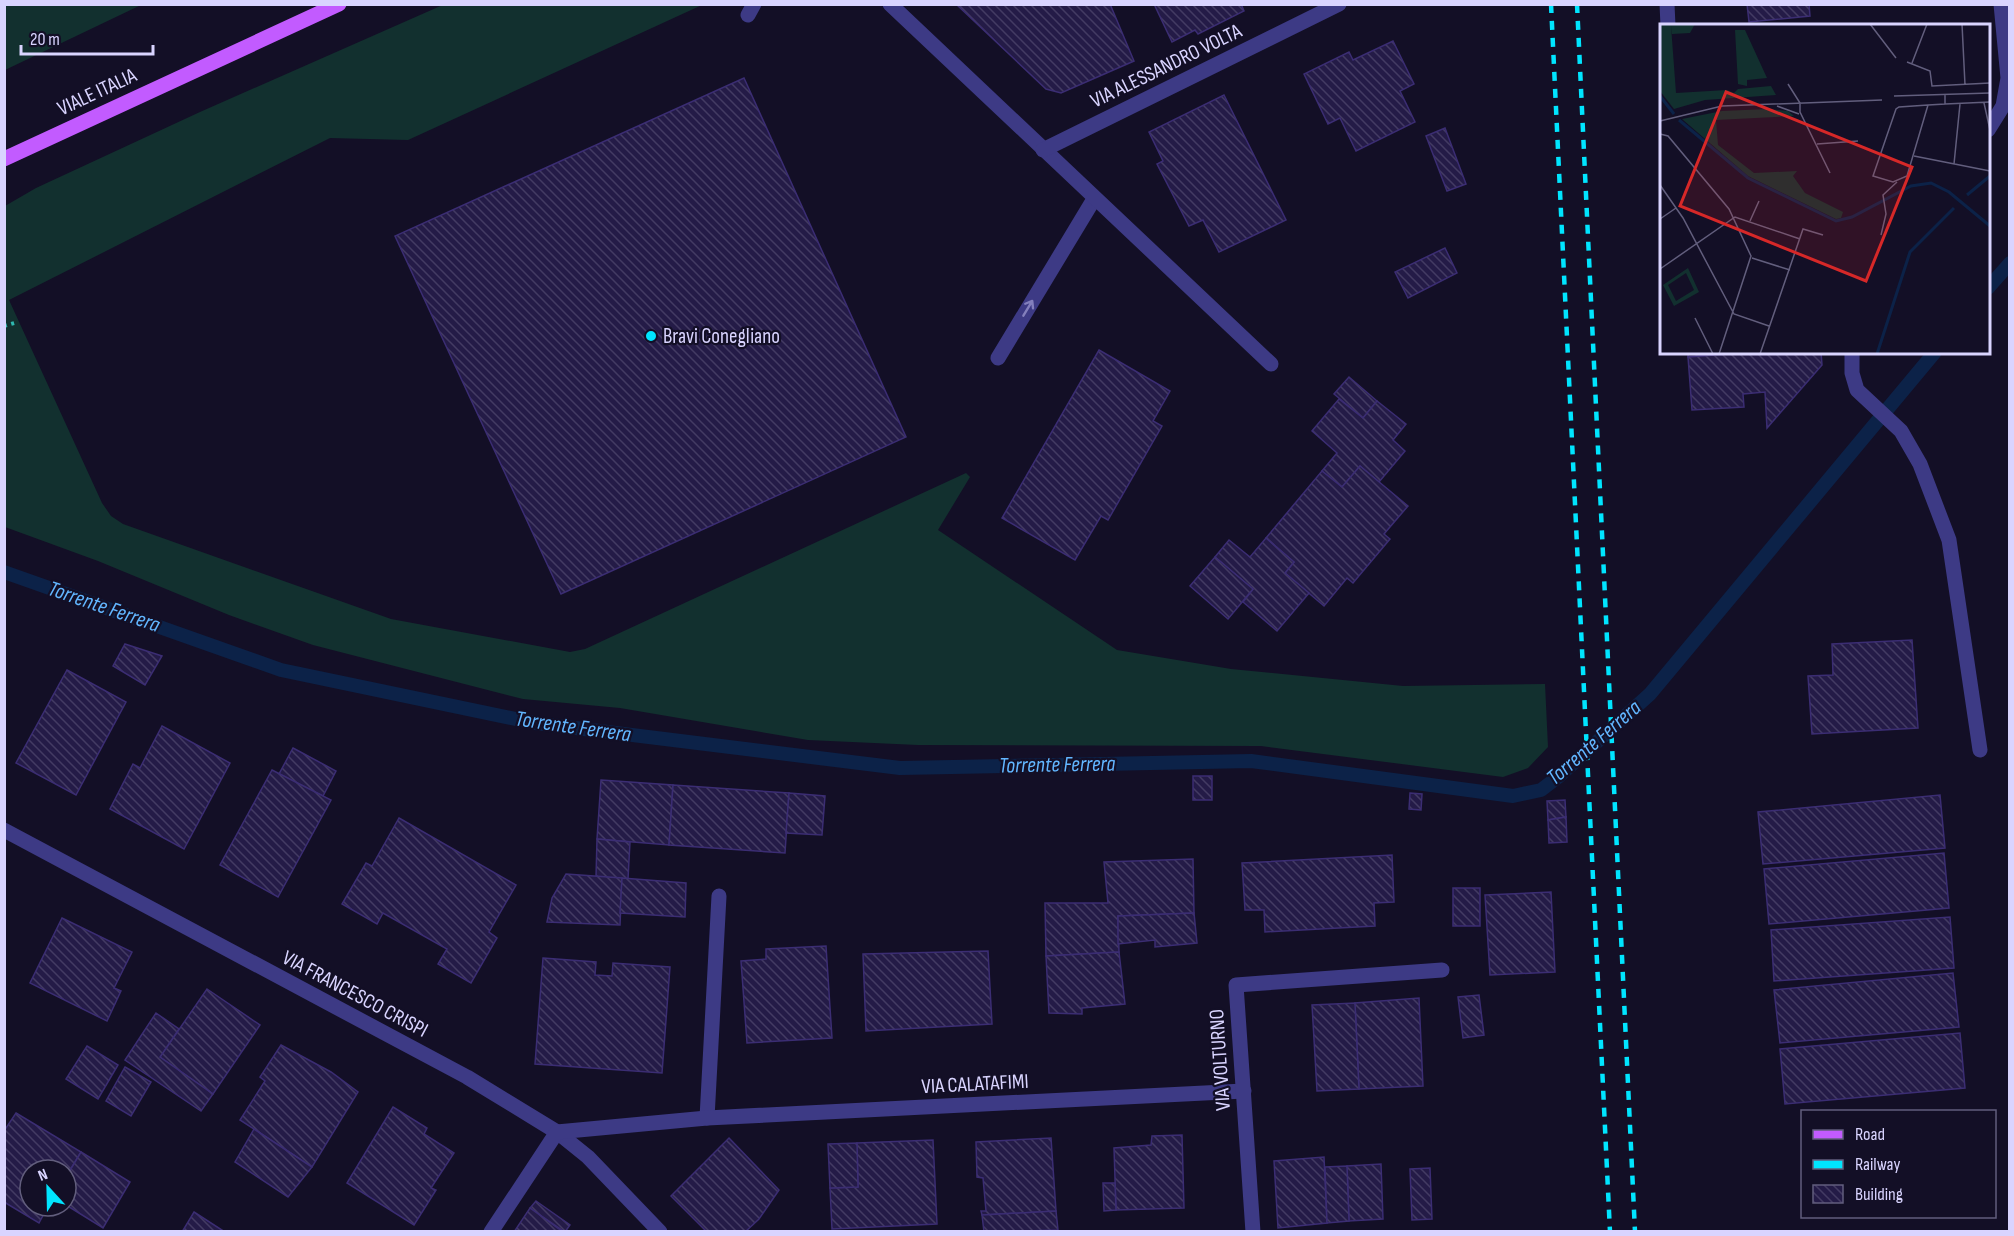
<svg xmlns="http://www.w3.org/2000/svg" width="2014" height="1236" viewBox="0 0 2014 1236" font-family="'Sofia Sans Condensed',sans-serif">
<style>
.grass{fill:#12302f}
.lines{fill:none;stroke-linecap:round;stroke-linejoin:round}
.stream{stroke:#0c2248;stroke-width:14}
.building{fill:url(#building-back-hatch);stroke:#3b2d73;stroke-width:1.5}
.path{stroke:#2fb8b0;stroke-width:4;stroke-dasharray:3 4.5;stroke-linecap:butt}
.lane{stroke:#3d3a85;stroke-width:15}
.street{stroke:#3d3a85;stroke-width:15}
.primary{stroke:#c25bff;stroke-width:15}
.rail{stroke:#00e5ff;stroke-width:4.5;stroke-dasharray:9 8;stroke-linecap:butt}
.oneway{stroke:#837fbc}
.poi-dot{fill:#00e5ff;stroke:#130f26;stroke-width:2}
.labels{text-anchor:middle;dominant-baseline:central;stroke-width:4.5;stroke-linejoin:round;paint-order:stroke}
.street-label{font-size:21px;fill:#d9d4ff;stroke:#130f26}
.poi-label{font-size:21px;fill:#d9d4ff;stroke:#130f26;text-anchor:start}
.water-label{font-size:22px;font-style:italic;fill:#62b6ff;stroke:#130f26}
.inset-river{fill:none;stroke:#0c2248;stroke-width:3}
.inset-road{fill:none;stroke:#625e7d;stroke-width:1.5}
.view{fill:#d62828;fill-opacity:0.15;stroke:#d62828;stroke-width:3}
.inset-edge{fill:none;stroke:#d9d4ff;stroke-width:3}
</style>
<defs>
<pattern id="building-back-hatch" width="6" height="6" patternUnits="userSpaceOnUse" patternTransform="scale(1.5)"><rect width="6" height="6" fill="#241b47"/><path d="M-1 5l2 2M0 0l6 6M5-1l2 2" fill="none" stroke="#433b63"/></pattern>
</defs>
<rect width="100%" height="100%" fill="#130f26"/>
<g class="grass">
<path d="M5,4H141V5L5,70Z"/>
<path d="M445,4L702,5L408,140L330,138L9,300L102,503L111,516L123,524L391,619L570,652L585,649L966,473L970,477L938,530L1117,650L1231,669L1403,686L1545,684L1548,747L1528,768L1503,777L1261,746L918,745L808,740L620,708L523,699L313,645L229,615L98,561L5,527V206L36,188L200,112Z"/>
</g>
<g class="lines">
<g class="stream">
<path d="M1988,288L2010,263"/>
<path d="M4,572L281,670L535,723L900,768L1251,761L1513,796L1541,790L1558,777L1650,694L1935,352"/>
</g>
</g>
<g class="building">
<path d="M956,4H1110L1134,61L1061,93L1046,89Z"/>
<path d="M1154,4H1241L1244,11L1198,34L1195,30L1172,42Z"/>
<path d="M1747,4H1809L1810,16L1749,22Z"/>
<path d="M1393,41L1414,84L1400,91L1415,122L1356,151L1340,118L1328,124L1304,74L1349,52L1353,60Z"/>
<path d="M744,78L906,437L561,594L395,236Z"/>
<path d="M1224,95L1286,220L1219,252L1203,220L1189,226L1157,164L1163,161L1149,132Z"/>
<path d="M1445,128L1466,184L1447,191L1426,136Z"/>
<path d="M1445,248L1457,273L1408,298L1395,272Z"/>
<path d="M1099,350L1170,391L1153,421L1162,426L1108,520L1101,516L1075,560L1002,518Z"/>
<path d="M1688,352H1756L1688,357Z"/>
<path d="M1756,352H1821L1822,365L1767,428L1765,392L1743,394L1744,407L1692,410L1688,357Z"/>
<path d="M1349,377L1377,401L1363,418L1334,394Z"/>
<path d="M1339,399L1363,418L1377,401L1406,424L1393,440L1405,451L1379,482L1360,466L1342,487L1322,471L1337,453L1312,431Z"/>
<path d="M1360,466L1408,506L1384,534L1390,539L1353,583L1347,578L1324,606L1285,573L1294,562L1266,538L1322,471L1342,487Z"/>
<path d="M1266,538L1294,562L1285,573L1309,593L1277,631L1243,602L1253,589L1215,557L1229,540L1250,557Z"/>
<path d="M1215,557L1253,589L1228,619L1190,586Z"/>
<path d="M1912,640L1918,728L1812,734L1808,676L1833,675L1832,644Z"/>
<path d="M125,644L162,656L145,685L113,666Z"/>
<path d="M67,670L126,702L76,795L16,763Z"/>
<path d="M162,726L230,763L184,849L110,809L133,764L140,768Z"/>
<path d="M293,748L336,771L323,796L279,774Z"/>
<path d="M272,770L331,800L278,897L220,865Z"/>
<rect x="1193" y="776" width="19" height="24"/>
<path d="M601,780L673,785L669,845L597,839Z"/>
<path d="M673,785L789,793L785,853L669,845Z"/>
<path d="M789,793L825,796L822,835L786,833Z"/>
<path d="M1410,793L1422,794L1421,810L1409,809Z"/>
<path d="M1940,795L1945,848L1763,864L1758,812Z"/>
<path d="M1565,800L1566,817L1548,820L1547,801Z"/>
<path d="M1566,817L1567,842L1549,843L1548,820Z"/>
<path d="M399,818L516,885L489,932L497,938L471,983L438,964L447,949L383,913L377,924L342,904L366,863L372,866Z"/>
<path d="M597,839L630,842L628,879L596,877Z"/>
<path d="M1944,853L1949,908L1769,924L1764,869Z"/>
<path d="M1392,855L1394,902L1374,903L1375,926L1265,932L1264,910H1245L1242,863Z"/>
<path d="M1193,859L1194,913L1118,916L1119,952L1046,956L1045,903H1108L1104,862Z"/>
<path d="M566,874L622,878L620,925L547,922L552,898Z"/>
<path d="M622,878L686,883L685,917L620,913Z"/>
<rect x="1453" y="888" width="27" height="38"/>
<path d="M1551,892L1555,972L1490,975L1485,895Z"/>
<path d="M1194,913L1197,943L1155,947V940L1118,944V916Z"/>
<path d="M1950,917L1954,968L1774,981L1771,930Z"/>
<path d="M62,918L132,952L114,988L121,991L107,1021L30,983Z"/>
<path d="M826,946L832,1038L747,1043L741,961L766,959V949Z"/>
<path d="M988,951L992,1024L866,1031L863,954Z"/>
<path d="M1119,952L1125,1004L1082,1008V1014L1049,1013L1046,956Z"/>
<path d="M543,958L596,962L595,975L612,976L613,963L670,967L662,1073L535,1064Z"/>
<path d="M1953,973L1959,1027L1780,1043L1774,990Z"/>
<path d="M207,989L260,1025L213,1094L160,1057Z"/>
<path d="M1479,995L1484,1035L1463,1038L1458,997Z"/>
<path d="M1419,998L1423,1086L1359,1089L1355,1003Z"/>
<path d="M1355,1003L1359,1089L1317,1091L1312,1005Z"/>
<path d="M156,1013L179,1029L160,1057L213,1094L201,1111L125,1060Z"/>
<path d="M1960,1033L1965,1088L1785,1104L1780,1049Z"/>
<path d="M281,1045L331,1072L358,1092L312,1167L240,1120L265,1081L260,1077Z"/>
<path d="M87,1046L118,1065L98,1099L66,1079Z"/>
<path d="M125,1067L151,1082L131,1116L106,1101Z"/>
<path d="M393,1107L427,1128L424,1134L454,1153L431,1188L436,1190L414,1225L347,1183Z"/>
<path d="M16,1113L81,1152L66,1177V1170H30V1206H48L39,1223L4,1202V1131Z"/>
<path d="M254,1129L312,1167L288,1197L235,1162Z"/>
<path d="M1182,1135L1184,1208L1116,1210L1114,1148L1151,1145L1152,1136Z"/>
<path d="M729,1138L779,1190L759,1219L745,1232H707L671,1196Z"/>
<path d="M1051,1138L1056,1211L982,1215L981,1211H986L983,1178L977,1177L976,1142Z"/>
<path d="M933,1140L937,1224L832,1229L830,1188L858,1187L857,1143Z"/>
<path d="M857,1143L858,1187L830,1188L828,1144Z"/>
<path d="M81,1152L130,1182L103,1228L66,1205V1177Z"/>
<path d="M1324,1157L1327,1223L1278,1228L1274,1161Z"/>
<path d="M1381,1164L1383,1219L1349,1221L1347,1166Z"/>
<path d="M1347,1166L1349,1221L1327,1223L1325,1167Z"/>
<path d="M1430,1168L1432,1219L1412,1220L1410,1169Z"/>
<path d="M1103,1183H1115L1116,1210L1104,1211Z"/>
<path d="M536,1201L570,1225L565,1232L530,1208Z"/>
<path d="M530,1208L563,1232H514Z"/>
<path d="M1056,1211L1058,1230L984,1232L982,1215Z"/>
<path d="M194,1212L225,1232H182Z"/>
</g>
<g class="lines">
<path class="path" d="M4,326L18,322"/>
<g class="lane">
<path d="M748,15L754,4"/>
<path d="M998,358L1094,199"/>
</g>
<g class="street">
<path d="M890,4L1271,364"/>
<path d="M1667,4L1668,26"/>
<path d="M1988,130L2003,106L2008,78L2001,4"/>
<path d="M1043,150L1339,4"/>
<path d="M1852,352V373L1857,390L1901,431L1920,464L1949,540L1980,750"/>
<path d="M4,830L467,1077L557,1132L588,1157L660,1232"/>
<path d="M707,1118L719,896"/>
<path d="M491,1232L557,1132L707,1118L1244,1091"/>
<path d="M1253,1232L1236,985L1442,970"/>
</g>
<path class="primary" d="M4,159L339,4"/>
<g class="rail">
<path d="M1551,4L1610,1232"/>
<path d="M1577,4L1635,1232"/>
</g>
</g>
<defs><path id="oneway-shaft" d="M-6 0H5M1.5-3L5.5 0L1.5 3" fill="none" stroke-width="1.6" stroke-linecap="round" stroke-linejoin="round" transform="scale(1.5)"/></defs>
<use class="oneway" href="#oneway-shaft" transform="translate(1028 308) rotate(-59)"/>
<circle class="poi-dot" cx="651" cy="336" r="6"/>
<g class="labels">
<g class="street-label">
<text transform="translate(1166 66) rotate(-26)">VIA ALESSANDRO VOLTA</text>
<text transform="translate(97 92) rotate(-25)">VIALE ITALIA</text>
<text transform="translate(355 994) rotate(28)">VIA FRANCESCO CRISPI</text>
<text transform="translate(1220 1060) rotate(-94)">VIA VOLTURNO</text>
<text transform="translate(975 1084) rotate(-3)">VIA CALATAFIMI</text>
</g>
<g class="poi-label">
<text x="663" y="336">Bravi Conegliano</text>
</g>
<g class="water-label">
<text transform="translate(104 607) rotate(19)">Torrente Ferrera</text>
<text transform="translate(573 727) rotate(8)">Torrente Ferrera</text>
<text transform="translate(1594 743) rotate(-41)">Torrente Ferrera</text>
<text transform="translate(1057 765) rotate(-1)">Torrente Ferrera</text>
</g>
</g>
<g transform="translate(1660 24)">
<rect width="330" height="330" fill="#130f26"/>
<path d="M0,0H35L30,9L12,10L11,2L16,69L67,66L74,69L78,65L111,62L116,71L45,76L14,85L0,67ZM75,6H85L107,54L87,56V62L78,60ZM108,85L128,87L134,92L56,96L58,121L94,149L137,147L133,152L145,169L183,188L181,194L176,195L88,152L22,95L62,87ZM28,244L39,268L14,282L3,261ZM26,249L34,266L16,277L8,261Z" fill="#12302f" fill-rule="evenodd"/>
<path class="inset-river" d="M0,72L14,90M19,96L88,154L176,197L192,193L251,162L271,159L289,168L330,202M307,171L330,152M217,330L250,228L294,184"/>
<path class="inset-road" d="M210,0L236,34M302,0L305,61M247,38L270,47L272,62L330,59M252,39L267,0M128,60L140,79V88L170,149M234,72L330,69M324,79L330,106M285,80L330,78M268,81L247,152L233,158L213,152L236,85L239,83L268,81L285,80V71M117,82L139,90M0,97L62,82L222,76M0,110L8,112L69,185L91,232L59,330M157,120L198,117M254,132L330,147M294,140L300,80M0,161L23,194L74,290L109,302M0,195L16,184M90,197L99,177M221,211L226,190L223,171L237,158M92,234L130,246M0,245L75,193L140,215M35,294L53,330M100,330L143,205L163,211"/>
<path class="view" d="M66,68L252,143L206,257L20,182Z"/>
<rect width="330" height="330" class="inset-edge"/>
</g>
<rect width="2014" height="1236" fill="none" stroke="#d9d4ff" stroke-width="12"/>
<rect x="1801" y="1110" width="195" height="108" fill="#130f26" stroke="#625e7d" stroke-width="1.5"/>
<rect x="1813" y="1130" width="30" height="9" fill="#c25bff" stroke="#625e7d" stroke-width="1.5"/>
<text x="1855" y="1140" font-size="18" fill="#d9d4ff">Road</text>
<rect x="1813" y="1160" width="30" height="9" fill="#00e5ff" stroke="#625e7d" stroke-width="1.5"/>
<text x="1855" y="1170" font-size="18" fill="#d9d4ff">Railway</text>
<rect x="1813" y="1185" width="30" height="18" fill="url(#building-back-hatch)" stroke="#625e7d" stroke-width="1.5"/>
<text x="1855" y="1200" font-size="18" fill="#d9d4ff">Building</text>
<g transform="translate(48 1188) rotate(338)"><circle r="28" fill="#130f26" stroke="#625e7d" stroke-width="1.5"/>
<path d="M0-4.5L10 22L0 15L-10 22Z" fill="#00e5ff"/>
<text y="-9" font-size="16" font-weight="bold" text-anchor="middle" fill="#d9d4ff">N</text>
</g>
<path d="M21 45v9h132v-9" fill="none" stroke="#d9d4ff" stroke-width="3"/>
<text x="30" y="45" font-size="18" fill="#d9d4ff" stroke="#130f26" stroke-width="4.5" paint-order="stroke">20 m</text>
</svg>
